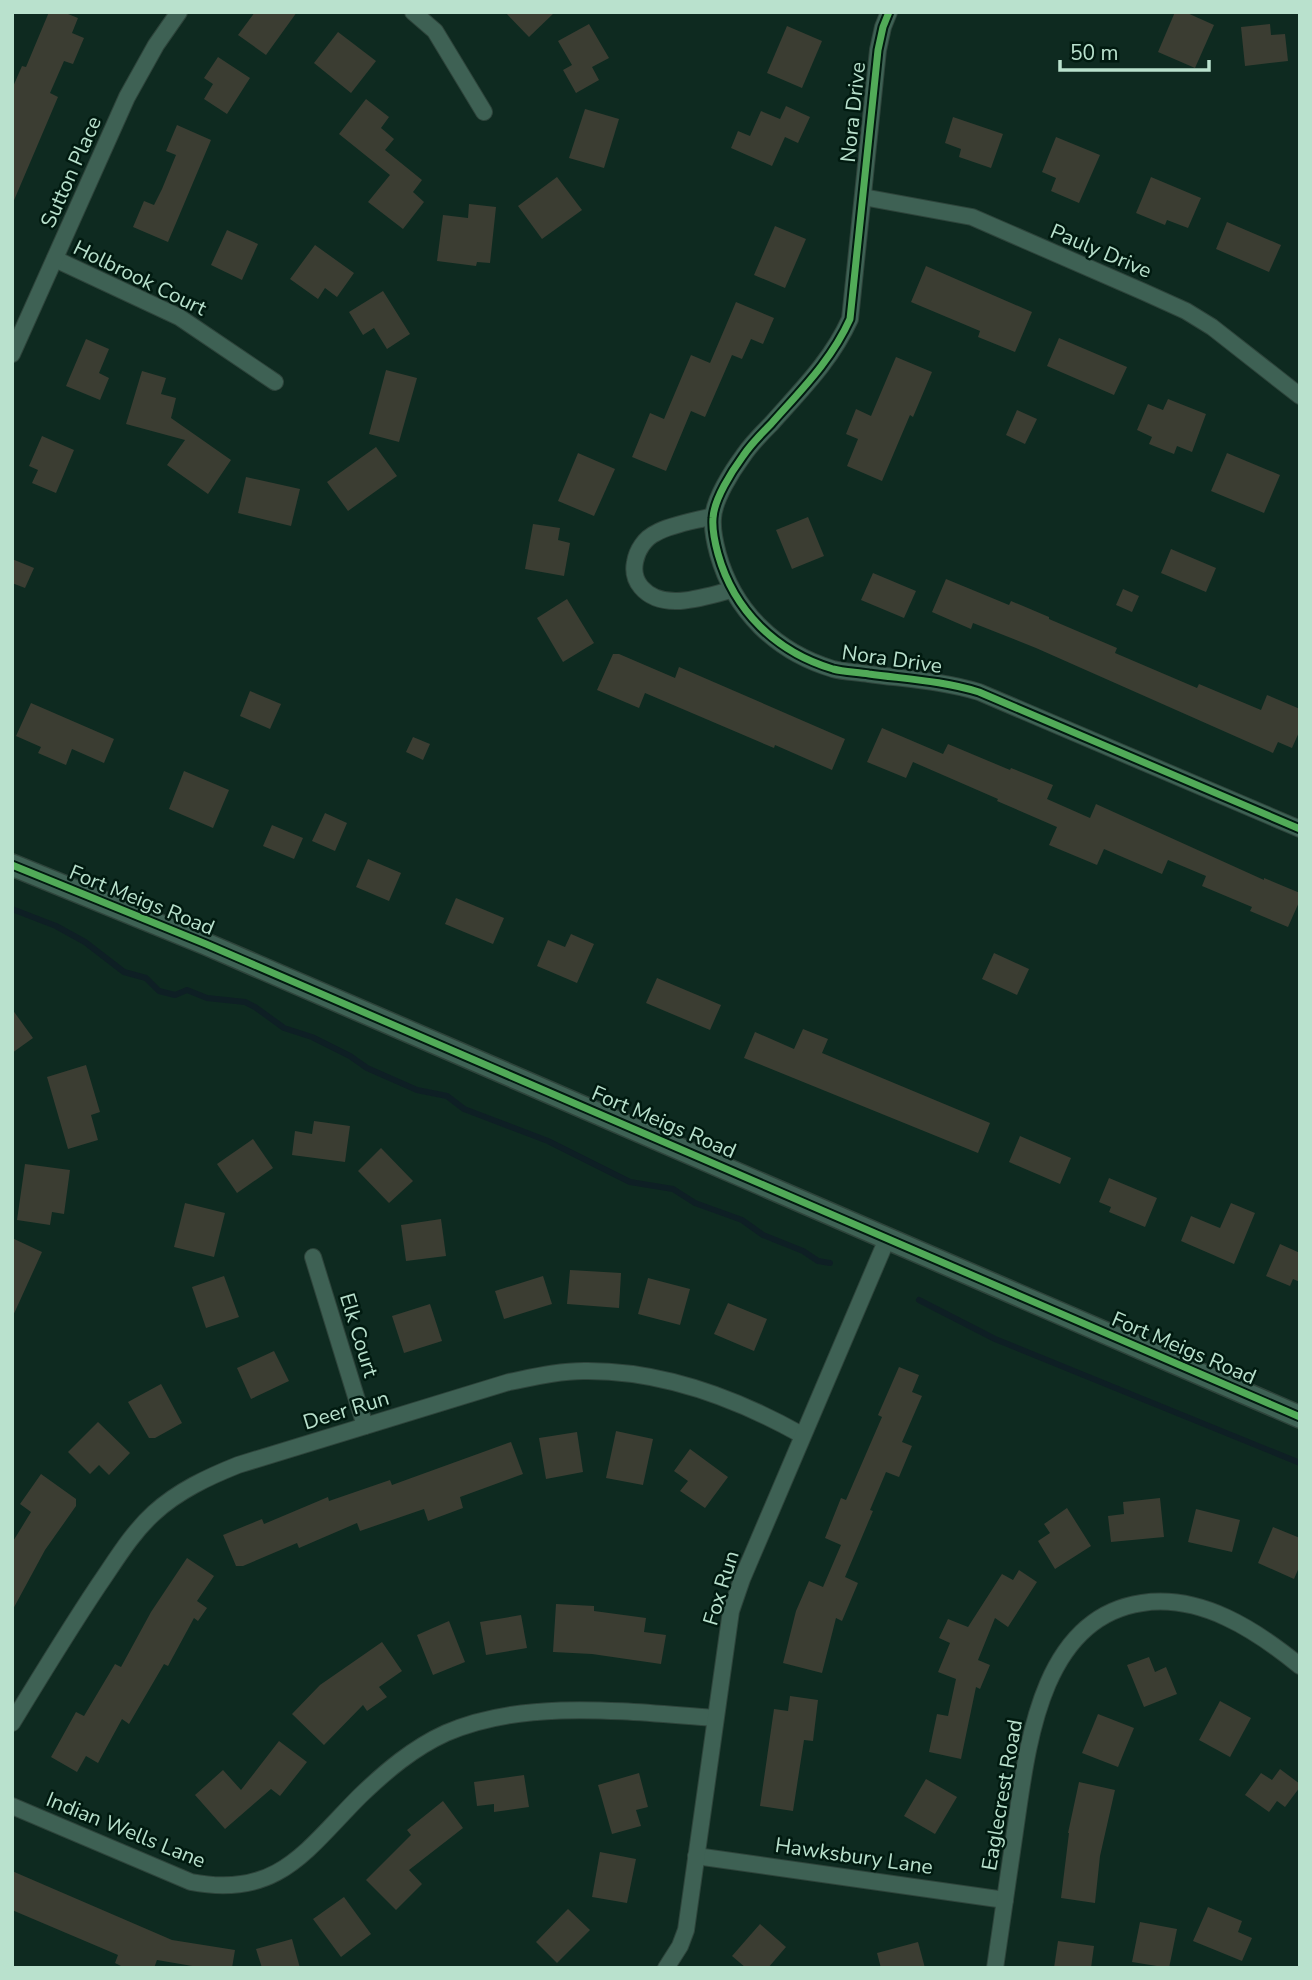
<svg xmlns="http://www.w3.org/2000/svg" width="1312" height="1980" viewBox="0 0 1312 1980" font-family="'Nunito Sans',sans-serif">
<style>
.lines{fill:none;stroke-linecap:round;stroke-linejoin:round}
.stream{stroke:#0e1f24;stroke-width:6}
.building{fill:#3b3d32}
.minor-casing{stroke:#2e443b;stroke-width:18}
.tertiary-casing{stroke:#2e443b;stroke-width:24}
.minor{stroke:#3e6154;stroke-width:16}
.tertiary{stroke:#3e6154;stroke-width:21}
.cycleway-casing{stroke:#011a10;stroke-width:11}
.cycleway{stroke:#51ab58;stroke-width:7}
.labels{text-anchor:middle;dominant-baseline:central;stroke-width:5;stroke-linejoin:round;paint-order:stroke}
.street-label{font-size:21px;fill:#b9e1cd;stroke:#011a10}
</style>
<rect width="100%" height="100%" fill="#0e2a20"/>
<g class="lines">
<g class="stream">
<path d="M12,909L56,926L85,942L124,972L146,978L159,991L175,995L187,990L207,998L245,1002L255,1007L284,1028L312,1037L350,1056L367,1068L417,1090L447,1096L464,1109L548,1141L630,1182L673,1189L695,1203L742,1220L763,1235L803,1251L818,1261L830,1263"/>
<path d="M919,1300L995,1339L1300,1463"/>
</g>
</g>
<g class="building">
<path d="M49,12H63L78,18L72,33L84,38L73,64L64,61L50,93L58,97L12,205V89L22,66L26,67Z"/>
<path d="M255,12H297L266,55L238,35Z"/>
<path d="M505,12H555L529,37Z"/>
<path d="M1175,12H1185L1214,25L1195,68L1158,52Z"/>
<path d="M589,24L609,58L592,67L599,80L576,93L563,70L572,65L558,41Z"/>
<path d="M1270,24L1271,35L1285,34L1288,61L1245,66L1241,27Z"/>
<path d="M787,26L822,41L802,88L767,73Z"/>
<path d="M338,32L376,61L351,93L314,63Z"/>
<path d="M218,57L250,78L227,114L204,99L213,84L204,78Z"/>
<path d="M366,99L389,117L381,128L394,139L385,150L422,180L413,192L424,202L403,229L368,202L390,175L339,134Z"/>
<path d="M786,106L810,117L798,143L785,137L772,166L731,148L738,131L750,136L761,111L780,119Z"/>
<path d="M585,109L619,119L604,168L569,158Z"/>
<path d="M953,117L1003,134L991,168L959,157L961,149L945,143Z"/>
<path d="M177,125L211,140L168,242L133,227L144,201L154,205L162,189L176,155L166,151Z"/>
<path d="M1056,137L1100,155L1079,203L1051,191L1056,178L1042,172Z"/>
<path d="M557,177L582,210L542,239L518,206Z"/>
<path d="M1151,177L1201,198L1188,228L1167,220L1165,225L1136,213Z"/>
<path d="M469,204L496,207L490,263L477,262L476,266L437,261L443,215L468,218Z"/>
<path d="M1227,222L1281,245L1269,272L1216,249Z"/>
<path d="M775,226L806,239L785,288L754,275Z"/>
<path d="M227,230L258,244L242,280L211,265Z"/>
<path d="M315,245L354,273L337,297L325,288L318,299L290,279Z"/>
<path d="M926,266L1032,312L1015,352L978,337L980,331L911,302Z"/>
<path d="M383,291L410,334L387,349L374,328L363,335L349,312Z"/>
<path d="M736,302L774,318L763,344L751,339L742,359L732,355L705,417L691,411L666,471L632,457L650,413L664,419L691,355L710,363Z"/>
<path d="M1059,338L1127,367L1114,395L1047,366Z"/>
<path d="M86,339L109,349L99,373L109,378L100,400L66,386Z"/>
<path d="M896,357L932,372L913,417L910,415L882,481L847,466L858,439L846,434L856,409L871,416Z"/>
<path d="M386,370L417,378L399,442L369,434Z"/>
<path d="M142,371L166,378L161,394L176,398L171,418L231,460L208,494L167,465L185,440L126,424Z"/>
<path d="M1168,399L1206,414L1192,452L1177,446L1174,454L1149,444L1152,437L1137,430L1148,404L1163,410Z"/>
<path d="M1017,410L1037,419L1025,444L1006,435Z"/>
<path d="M42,436L74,450L56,493L32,483L38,470L29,466Z"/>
<path d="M376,447L397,476L348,511L327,482Z"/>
<path d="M578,453L615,469L594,516L558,501Z"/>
<path d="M1227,453L1280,475L1264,513L1211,491Z"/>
<path d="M246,477L300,489L291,526L238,513Z"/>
<path d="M808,517L824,556L792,569L776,530Z"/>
<path d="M533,524L560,528L558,540L570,543L564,576L525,569Z"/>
<path d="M1171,549L1216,568L1206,592L1161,573Z"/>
<path d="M12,559L34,568L25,588L12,583Z"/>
<path d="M873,573L916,591L904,618L861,600Z"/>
<path d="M946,579L1009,605L1011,601L1049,617V619L1117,648L1115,653L1197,688L1199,684L1261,710L1267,695L1300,709V730L1292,748L1278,742L1273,753L1036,648L973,623L971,629L932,612Z"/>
<path d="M1123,589L1139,596L1132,612L1116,605Z"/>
<path d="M567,599L594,643L563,662L537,618Z"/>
<path d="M613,654H619L675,678L679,667L845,739L832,770L775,745L774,748L645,693L639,708L597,690Z"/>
<path d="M250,691L281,704L270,729L240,716Z"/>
<path d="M31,703L114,739L104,763L72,749L66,765L38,753L41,747L16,736Z"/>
<path d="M882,728L943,754L948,744L1010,770L1011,768L1053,785L1047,799L1090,818L1096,804L1264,880V878L1300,893V900L1288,927L1250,911L1252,907L1202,886L1206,876L1168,860L1162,874L1104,849L1097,865L1049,845L1057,827L997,801L998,799L913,762L906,778L867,762Z"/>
<path d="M413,737L430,744L423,760L406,752Z"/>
<path d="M184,771L229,790L213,828L169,809Z"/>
<path d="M325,813L347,823L335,851L312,841Z"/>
<path d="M272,825L303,838L294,859L263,846Z"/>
<path d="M368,859L401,873L389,901L356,887Z"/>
<path d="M456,898L504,918L493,944L445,924Z"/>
<path d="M571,934L594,944L577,983L537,966L548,940L565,947Z"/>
<path d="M994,953L1029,969L1017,995L982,979Z"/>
<path d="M657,978L721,1005L710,1030L646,1003Z"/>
<path d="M12,1009L33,1038L12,1053Z"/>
<path d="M803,1029L828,1039L822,1053L990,1123L978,1153L744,1058L755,1032L794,1049Z"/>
<path d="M86,1065L100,1112L91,1115L98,1140L68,1149L47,1077Z"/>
<path d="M314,1121L350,1126L345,1162L292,1155L295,1131L312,1134Z"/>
<path d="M1020,1136L1071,1158L1060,1184L1009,1162Z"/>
<path d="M253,1139L273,1168L237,1193L217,1164Z"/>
<path d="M381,1148L413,1181L389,1203L358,1171Z"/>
<path d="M25,1164L70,1170L64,1214L52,1212L50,1225L17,1220Z"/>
<path d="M1109,1178L1157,1198L1145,1227L1109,1212L1111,1207L1099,1202Z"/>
<path d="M185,1203L225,1213L214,1257L174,1247Z"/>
<path d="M1231,1203L1255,1213L1234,1264L1181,1241L1191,1216L1220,1228Z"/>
<path d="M441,1219L446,1256L406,1261L401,1225Z"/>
<path d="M12,1238L42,1252L12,1318Z"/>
<path d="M1280,1244L1300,1253V1282L1293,1279L1290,1286L1266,1276Z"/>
<path d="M570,1270L621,1273L619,1308L567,1304Z"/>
<path d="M224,1276L239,1317L206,1328L192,1287Z"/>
<path d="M543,1276L552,1304L504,1319L495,1291Z"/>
<path d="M648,1278L690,1289L680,1325L638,1314Z"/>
<path d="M728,1303L767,1319L754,1351L714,1334Z"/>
<path d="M430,1304L442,1341L404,1353L392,1316Z"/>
<path d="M274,1351L289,1381L251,1399L237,1368Z"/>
<path d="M899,1367L919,1375L912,1392L922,1396L902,1442L912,1446L899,1477L886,1472L870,1510L873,1511L845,1577L858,1583L842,1621L836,1618L822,1673L783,1663L796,1611L809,1581L823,1587L841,1545L825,1538L841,1498L846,1500L882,1417L878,1415Z"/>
<path d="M161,1384L182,1423L155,1438H149L128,1402Z"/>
<path d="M98,1422L130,1453L109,1475L99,1465L90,1474L68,1452Z"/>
<path d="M616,1431L653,1439L643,1485L606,1478Z"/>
<path d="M577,1432L583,1472L546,1479L539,1438Z"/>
<path d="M511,1442L523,1474L460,1497L463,1508L428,1521L424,1509L360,1531L357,1523L299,1548L297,1543L243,1566H236L223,1535L262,1519L264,1524L328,1497L329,1501L390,1480L392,1485Z"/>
<path d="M690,1449L728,1477L705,1508L680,1491L688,1481L674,1471Z"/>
<path d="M41,1474L76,1499V1506L45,1550L12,1611V1543L31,1512L20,1504Z"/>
<path d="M1160,1498L1164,1537L1111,1542L1108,1516L1124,1514L1123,1502Z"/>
<path d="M1067,1508L1091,1546L1055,1569L1038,1541L1050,1533L1044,1524Z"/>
<path d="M1196,1509L1240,1520L1232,1552L1188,1542Z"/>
<path d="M1273,1527L1300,1538V1565L1294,1579L1258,1563Z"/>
<path d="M187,1558L214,1576L197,1601L207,1608L198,1621L194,1618L168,1666L164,1664L129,1724L122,1719L98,1763L86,1756L77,1772L51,1757L76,1712L84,1716L115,1664L121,1667L151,1612Z"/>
<path d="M1019,1570L1037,1582L1008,1627L995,1618L978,1660L990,1665L980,1689L976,1687L961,1759L929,1752L937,1714L948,1716L956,1679L938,1672L950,1643L939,1638L948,1619L968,1627L1002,1574L1013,1580Z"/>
<path d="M556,1604L594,1606V1611L646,1618L644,1632L666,1635L661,1664L592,1654L553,1652Z"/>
<path d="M521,1615L527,1648L486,1655L480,1622Z"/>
<path d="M449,1621L465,1662L433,1675L417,1635Z"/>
<path d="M382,1642L402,1671L379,1687L387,1697L367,1711L363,1705L324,1745L292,1714L320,1685Z"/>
<path d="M1149,1657L1155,1672L1166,1667L1177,1694L1144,1707L1127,1665Z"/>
<path d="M790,1696L818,1700L813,1741L804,1740L793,1811L760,1806L774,1709L788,1711Z"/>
<path d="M1220,1701L1251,1718L1230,1757L1199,1740Z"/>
<path d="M1098,1714L1134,1728L1118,1767L1082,1753Z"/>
<path d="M279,1741L307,1762L280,1796L271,1789L225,1829L195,1795L223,1770L241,1790Z"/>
<path d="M1280,1769L1300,1784V1787L1285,1807L1277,1801L1269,1812L1245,1795L1261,1773L1272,1780Z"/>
<path d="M639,1773L648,1807L636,1810L641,1826L612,1834L598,1785Z"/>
<path d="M524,1775L529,1807L494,1812V1804L477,1806L474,1782Z"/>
<path d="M926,1779L957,1797L935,1834L904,1816Z"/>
<path d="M1079,1782L1115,1790L1100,1856L1095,1903L1061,1898L1069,1833H1068Z"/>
<path d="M443,1801L463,1828L409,1870L422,1884L396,1910L366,1880L411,1835L407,1830Z"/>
<path d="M600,1852L636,1859L627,1903L592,1897Z"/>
<path d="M12,1871L172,1940L235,1950L232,1968H204L157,1960L154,1968H125L115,1963L118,1955L12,1910Z"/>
<path d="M344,1897L371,1934L341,1957L313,1919Z"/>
<path d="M1208,1907L1242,1921L1238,1932L1252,1938L1242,1961L1193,1941Z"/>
<path d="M568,1909L590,1930L557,1963L536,1942Z"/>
<path d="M1140,1922L1177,1929L1169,1968L1132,1962Z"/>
<path d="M760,1924L786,1947L768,1968H746L732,1956Z"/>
<path d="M292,1939L300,1968H262L256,1949Z"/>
<path d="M1058,1941L1094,1946L1091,1968H1054Z"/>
<path d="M918,1942L925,1968H881L877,1953Z"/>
</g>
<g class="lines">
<g class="minor-casing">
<g id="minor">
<path d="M413,12L435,31L484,112"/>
<path d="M889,12L883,27L878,50L850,319C831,361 801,390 771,424C761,434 751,444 743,456C732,471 714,499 713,518C712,530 715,543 718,554C734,611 776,652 833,669C844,672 857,672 869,674C906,679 944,681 979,692L1300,829"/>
<path d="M863,197L972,217L1144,292L1186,311L1212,327L1300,396"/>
<path d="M55,259L179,317L275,382"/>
<path d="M12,354L127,97L156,45L179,12"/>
<path d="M713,516C695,521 672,524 656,533C645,538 637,550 635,562C633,572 635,580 641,587C663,613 705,596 732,590"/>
<path d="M313,1257L365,1426"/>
<path d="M12,1723C40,1677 68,1631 98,1586C116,1560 131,1534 154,1513C178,1491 208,1477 238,1465L509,1382C534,1377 559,1371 584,1371C660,1370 736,1398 802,1435"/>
<path d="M12,1806L191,1882C278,1899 306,1850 360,1796C386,1771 413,1748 446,1733C526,1698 629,1712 715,1718"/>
<path d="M696,1856L1005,1900"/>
<path d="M666,1968L680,1946L686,1930L731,1611L742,1579L887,1239"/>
<path d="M995,1968C1002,1922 1008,1877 1015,1831C1027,1750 1039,1618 1142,1603C1201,1594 1256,1630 1300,1666"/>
</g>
</g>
<g class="tertiary-casing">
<path id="tertiary" d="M12,865L206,944L1300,1417"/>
</g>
<use href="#minor" class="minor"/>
<use href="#tertiary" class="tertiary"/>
<g class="cycleway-casing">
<g id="cycleway">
<path d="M889,12L883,27L878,50L850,319C831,361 801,390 771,424C761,434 751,444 743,456C732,471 714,499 713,518C712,530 715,543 718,554C734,611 776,652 833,669C844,672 857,672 869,674C906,679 944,681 979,692L1300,829"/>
<path d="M12,865L206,944L1300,1417"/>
</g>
</g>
<use href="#cycleway" class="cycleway"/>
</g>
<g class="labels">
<g class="street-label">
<text transform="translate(853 112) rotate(-84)">Nora Drive</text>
<text transform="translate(71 172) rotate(-66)">Sutton Place</text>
<text transform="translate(1101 251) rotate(23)">Pauly Drive</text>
<text transform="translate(140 278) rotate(26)">Holbrook Court</text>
<text transform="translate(892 659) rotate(8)">Nora Drive</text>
<text transform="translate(142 900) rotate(22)">Fort Meigs Road</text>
<text transform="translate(664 1122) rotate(23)">Fort Meigs Road</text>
<text transform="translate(359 1335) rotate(73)">Elk Court</text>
<text transform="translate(1184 1348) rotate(23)">Fort Meigs Road</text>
<text transform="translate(346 1410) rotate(-17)">Deer Run</text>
<text transform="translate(721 1588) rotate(-73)">Fox Run</text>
<text transform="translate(1002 1795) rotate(-80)">Eaglecrest Road</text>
<text transform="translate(126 1830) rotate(22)">Indian Wells Lane</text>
<text transform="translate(854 1856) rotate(8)">Hawksbury Lane</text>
</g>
</g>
<rect width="1312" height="1980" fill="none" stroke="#b9e1cd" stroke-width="28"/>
<path d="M1060 60v10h149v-10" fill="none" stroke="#b9e1cd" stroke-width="3.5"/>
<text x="1070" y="60" font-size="21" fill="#b9e1cd" stroke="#011a10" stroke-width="5" paint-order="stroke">50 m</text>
</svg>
